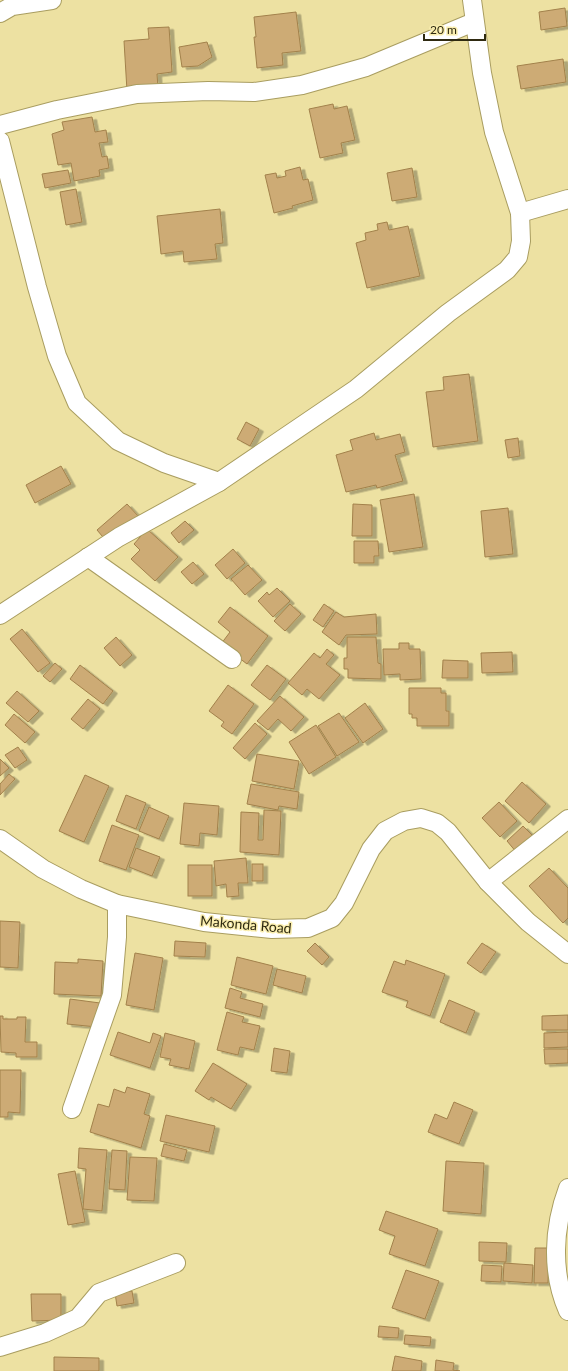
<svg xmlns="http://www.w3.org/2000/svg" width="568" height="1371" viewBox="0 0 568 1371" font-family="Lato,sans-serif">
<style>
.building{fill:#cdab75;stroke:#a2814b;filter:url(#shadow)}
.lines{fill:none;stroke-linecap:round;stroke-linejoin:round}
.street-casing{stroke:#a99d60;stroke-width:20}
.street{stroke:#fff;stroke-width:18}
.labels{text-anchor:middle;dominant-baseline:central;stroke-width:3;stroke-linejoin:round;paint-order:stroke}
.street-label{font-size:14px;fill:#2f2a11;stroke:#faeeaf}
</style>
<defs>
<filter id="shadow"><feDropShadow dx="4.5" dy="2.5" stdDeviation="0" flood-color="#0004"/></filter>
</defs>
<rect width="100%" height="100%" fill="#ede1a2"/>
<g class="building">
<path d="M565,8L567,26L541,30L539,12Z"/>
<path d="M296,12L301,51L282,53L283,65L257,68L254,37H256L254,17Z"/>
<path d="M169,27L172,72L157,74L158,88L127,91L124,41L149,39L148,28Z"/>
<path d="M207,42L212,57L198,66L182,67L179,47Z"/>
<path d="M563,59L566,82L521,89L517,66Z"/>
<path d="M333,104L334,109L347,106L355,140L341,143L343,153L320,158L309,109Z"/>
<path d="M92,117L95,132L106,130L108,142L99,143L102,157L107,156L109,168L99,170L100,176L74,181L71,163L58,165L52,134L64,130L62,122Z"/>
<path d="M300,167L303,180L308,179L313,200L292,206L293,208L274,213L265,175L276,173L277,178L286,176L285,171Z"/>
<path d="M412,168L417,197L392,201L387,173Z"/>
<path d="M68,170L71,183L45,188L42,174Z"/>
<path d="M76,189L82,222L66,225L60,192Z"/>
<path d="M220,209L223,243L215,244L217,259L184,262L183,251L161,254L157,216Z"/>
<path d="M387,222L389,230L408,226L420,276L367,288L356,243L366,240L365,233L378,230L377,224Z"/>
<path d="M469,374L478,441L433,447L426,392L444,390L443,377Z"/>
<path d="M246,422L259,429L250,446L237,439Z"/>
<path d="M374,433L376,440L400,434L405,452L395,455L403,481L377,488L376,485L346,492L336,455L353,450L350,440Z"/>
<path d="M518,438L520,456L508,458L505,440Z"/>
<path d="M61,466L71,484L35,503L26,485Z"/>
<path d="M414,494L423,547L389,552L380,500Z"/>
<path d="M127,504L139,517L108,543L97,530Z"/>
<path d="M353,504L372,505V536H352Z"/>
<path d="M508,508L513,554L485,557L481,511Z"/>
<path d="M185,521L194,530L179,543L171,533Z"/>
<path d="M147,529L178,557L155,581L131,559L140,550L134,544Z"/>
<path d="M354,541H378L379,556H374V563H354Z"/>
<path d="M233,549L245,563L227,579L215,565Z"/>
<path d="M193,562L204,574L192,584L181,572Z"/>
<path d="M248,565L262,580L245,595L231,579Z"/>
<path d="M277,588L290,601L273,617L258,601L267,592L269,595Z"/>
<path d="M290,604L301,614L285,631L274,621Z"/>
<path d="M324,604L334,611L323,627L313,620Z"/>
<path d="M230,607L268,636L247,664L221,644L230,632L218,622Z"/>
<path d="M336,612L344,617L376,614L377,634L346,635L339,645L322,632Z"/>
<path d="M22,629L50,663L38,672L10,639Z"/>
<path d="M116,637L132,655L120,666L104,648Z"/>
<path d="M347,637H376L378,663L381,664V679L348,678V669H344V658H347Z"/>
<path d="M399,643H409V649H420L421,679L400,680V674L384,675L383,649H399Z"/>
<path d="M327,649L334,655L326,664L340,675L319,699L307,689L302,695L288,683L314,653L320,658Z"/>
<path d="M512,652L513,672L482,673L481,653Z"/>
<path d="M443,660L468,661V678H442Z"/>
<path d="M55,663L62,669L50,682L43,676Z"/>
<path d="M80,665L113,691L103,704L70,679Z"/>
<path d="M267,665L286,679L270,700L251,685Z"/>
<path d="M228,685L254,704L232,734L221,726L224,722L209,711Z"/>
<path d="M409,688H441V693H446V711H449V726H417V718H412V714H409Z"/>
<path d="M17,691L39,711L28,722L6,703Z"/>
<path d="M280,696L304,717L291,731L278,719L268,730L257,721Z"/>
<path d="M88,699L100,709L83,729L71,719Z"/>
<path d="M365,703L383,729L363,743L345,718Z"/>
<path d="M339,713L359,742L337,756L318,726Z"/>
<path d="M14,714L35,732L25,743L5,725Z"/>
<path d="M255,723L267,734L245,759L233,748Z"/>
<path d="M316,725L336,757L309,774L289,742Z"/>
<path d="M18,747L27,760L15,768L5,755Z"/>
<path d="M257,754L299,761L294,789L252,781Z"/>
<path d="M0,759L9,768L0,776Z"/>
<path d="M9,774L15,779L0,795V784Z"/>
<path d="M85,775L109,786L84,842L59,831Z"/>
<path d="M522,782L546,804L529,823L505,801Z"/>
<path d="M251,784L299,792L297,809L279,806L278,810L247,804Z"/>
<path d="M126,795L146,803L136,829L116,821Z"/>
<path d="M499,802L517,821L500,837L482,818Z"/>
<path d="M184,803L219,806L217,835L200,833L199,846L180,844Z"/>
<path d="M149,807L169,816L159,839L139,831Z"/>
<path d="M264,810L281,811L279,855L240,852L241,812L259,813L258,840H263Z"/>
<path d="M112,825L139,835L126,870L99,861Z"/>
<path d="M523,826L534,837L517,853L507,841Z"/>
<path d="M136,848L160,857L152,876L129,867Z"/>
<path d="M246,858L248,883H238L239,896L227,897L226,884L216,886L214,861Z"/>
<rect x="252" y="864" width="11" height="17"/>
<rect x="188" y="865" width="24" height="31"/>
<path d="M549,868L568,888V918L563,923L529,886Z"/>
<path d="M0,921L20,922L18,968L0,967Z"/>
<path d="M175,941L206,943L205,957L174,956Z"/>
<path d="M315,943L329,957L322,965L307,951Z"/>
<path d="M482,943L496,952L481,973L467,963Z"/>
<path d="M135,953L163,958L154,1010L126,1005Z"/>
<path d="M237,957L273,966L266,994L231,985Z"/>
<path d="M78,959L103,961L101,996L54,994L55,962L78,963Z"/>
<path d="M406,960L445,974L430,1016L406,1007L408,1001L382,992L394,961L405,965Z"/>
<path d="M277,969L306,976L302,993L273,985Z"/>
<path d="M230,988L242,992L240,998L263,1004L260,1017L225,1008Z"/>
<path d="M70,999L100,1003L97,1027L67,1024Z"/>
<path d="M449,1000L475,1011L466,1033L440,1022Z"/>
<path d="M227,1012L244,1017L242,1022L260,1026L254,1050L240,1047L238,1055L217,1050Z"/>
<path d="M568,1015V1030H542V1016Z"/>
<path d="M0,1016H3V1019H17V1017H26L25,1042H37V1057H16V1053L1,1052Z"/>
<path d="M118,1032L150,1043L153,1033L161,1036L150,1068L110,1055Z"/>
<path d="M568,1032V1047L544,1048V1033Z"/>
<path d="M165,1033L195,1041L189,1069L169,1065L171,1059L160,1057Z"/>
<path d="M274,1048L290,1051L287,1073L271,1071Z"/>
<path d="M544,1049H568V1063L545,1064Z"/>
<path d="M213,1063L247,1084L231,1109L211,1097L209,1100L195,1091Z"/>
<path d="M0,1070H21L20,1113L8,1112V1117H0Z"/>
<path d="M127,1087L150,1094L144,1114L150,1116L141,1148L90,1132L98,1104L109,1107L114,1089L125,1093Z"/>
<path d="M454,1102L473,1110L459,1144L428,1132L435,1114L447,1119Z"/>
<path d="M166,1115L215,1126L209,1152L160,1141Z"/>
<path d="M164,1144L187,1150L184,1161L161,1156Z"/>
<path d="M79,1148L107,1150L102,1211L83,1209L86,1169L78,1168Z"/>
<path d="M112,1150L127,1151L125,1190L109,1189Z"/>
<path d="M130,1157L157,1158L154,1201L127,1200Z"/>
<path d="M446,1161L484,1163L481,1214L443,1211Z"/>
<path d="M75,1171L85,1222L68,1225L58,1174Z"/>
<path d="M386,1211L438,1229L425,1266L389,1254L395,1236L379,1230Z"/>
<path d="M479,1242L507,1243L506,1262L479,1261Z"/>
<path d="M535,1248H549L548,1283H534Z"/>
<path d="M504,1263L533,1265L532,1283L503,1281Z"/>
<path d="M482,1265L502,1266L501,1282L481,1281Z"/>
<path d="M406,1270L439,1281L425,1319L392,1308Z"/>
<path d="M132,1291L134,1303L117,1306L115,1293Z"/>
<path d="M31,1294H61V1320L32,1321Z"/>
<path d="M379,1326L399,1328L398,1338L378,1337Z"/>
<path d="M405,1335L431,1337L430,1346L404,1344Z"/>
<path d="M395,1356L422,1361L421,1371H392Z"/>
<path d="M54,1357L99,1358V1371H54Z"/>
<path d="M436,1360L454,1363L453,1370L460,1371H435Z"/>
</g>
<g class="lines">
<g class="street-casing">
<g id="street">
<path d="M0,13L12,6L52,0"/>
<path d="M0,125L57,110L137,94L208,91L254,92L302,85L366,67L474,22"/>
<path d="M0,141L37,287L57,356L77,403L118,441L164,463L219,482"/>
<path d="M520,213L568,199"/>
<path d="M88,557L232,659"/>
<path d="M0,615L119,537L219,482L356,389L448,313L507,270L518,257L521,241L520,213L494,132L482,73L472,0"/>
<path d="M0,839L43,869L81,889L117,904L204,922L272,929L308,928L332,918L344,903L371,849L385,831L404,821L421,818L437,823L448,832L488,882L528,922L568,954"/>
<path d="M488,882L568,819"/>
<path d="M72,1109L112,995L117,937V904"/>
<path d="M568,1188C553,1228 551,1273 568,1311"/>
<path d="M0,1347L45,1333L78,1318L99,1293L176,1263"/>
</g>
</g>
<use href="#street" class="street"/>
</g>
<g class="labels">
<g class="street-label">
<text transform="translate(246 924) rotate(5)">Makonda Road</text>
</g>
</g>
<path d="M424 34v6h61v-6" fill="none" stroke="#2f2a11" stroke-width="2"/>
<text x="430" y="34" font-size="12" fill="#2f2a11" stroke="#faeeaf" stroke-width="3" paint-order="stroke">20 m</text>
</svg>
